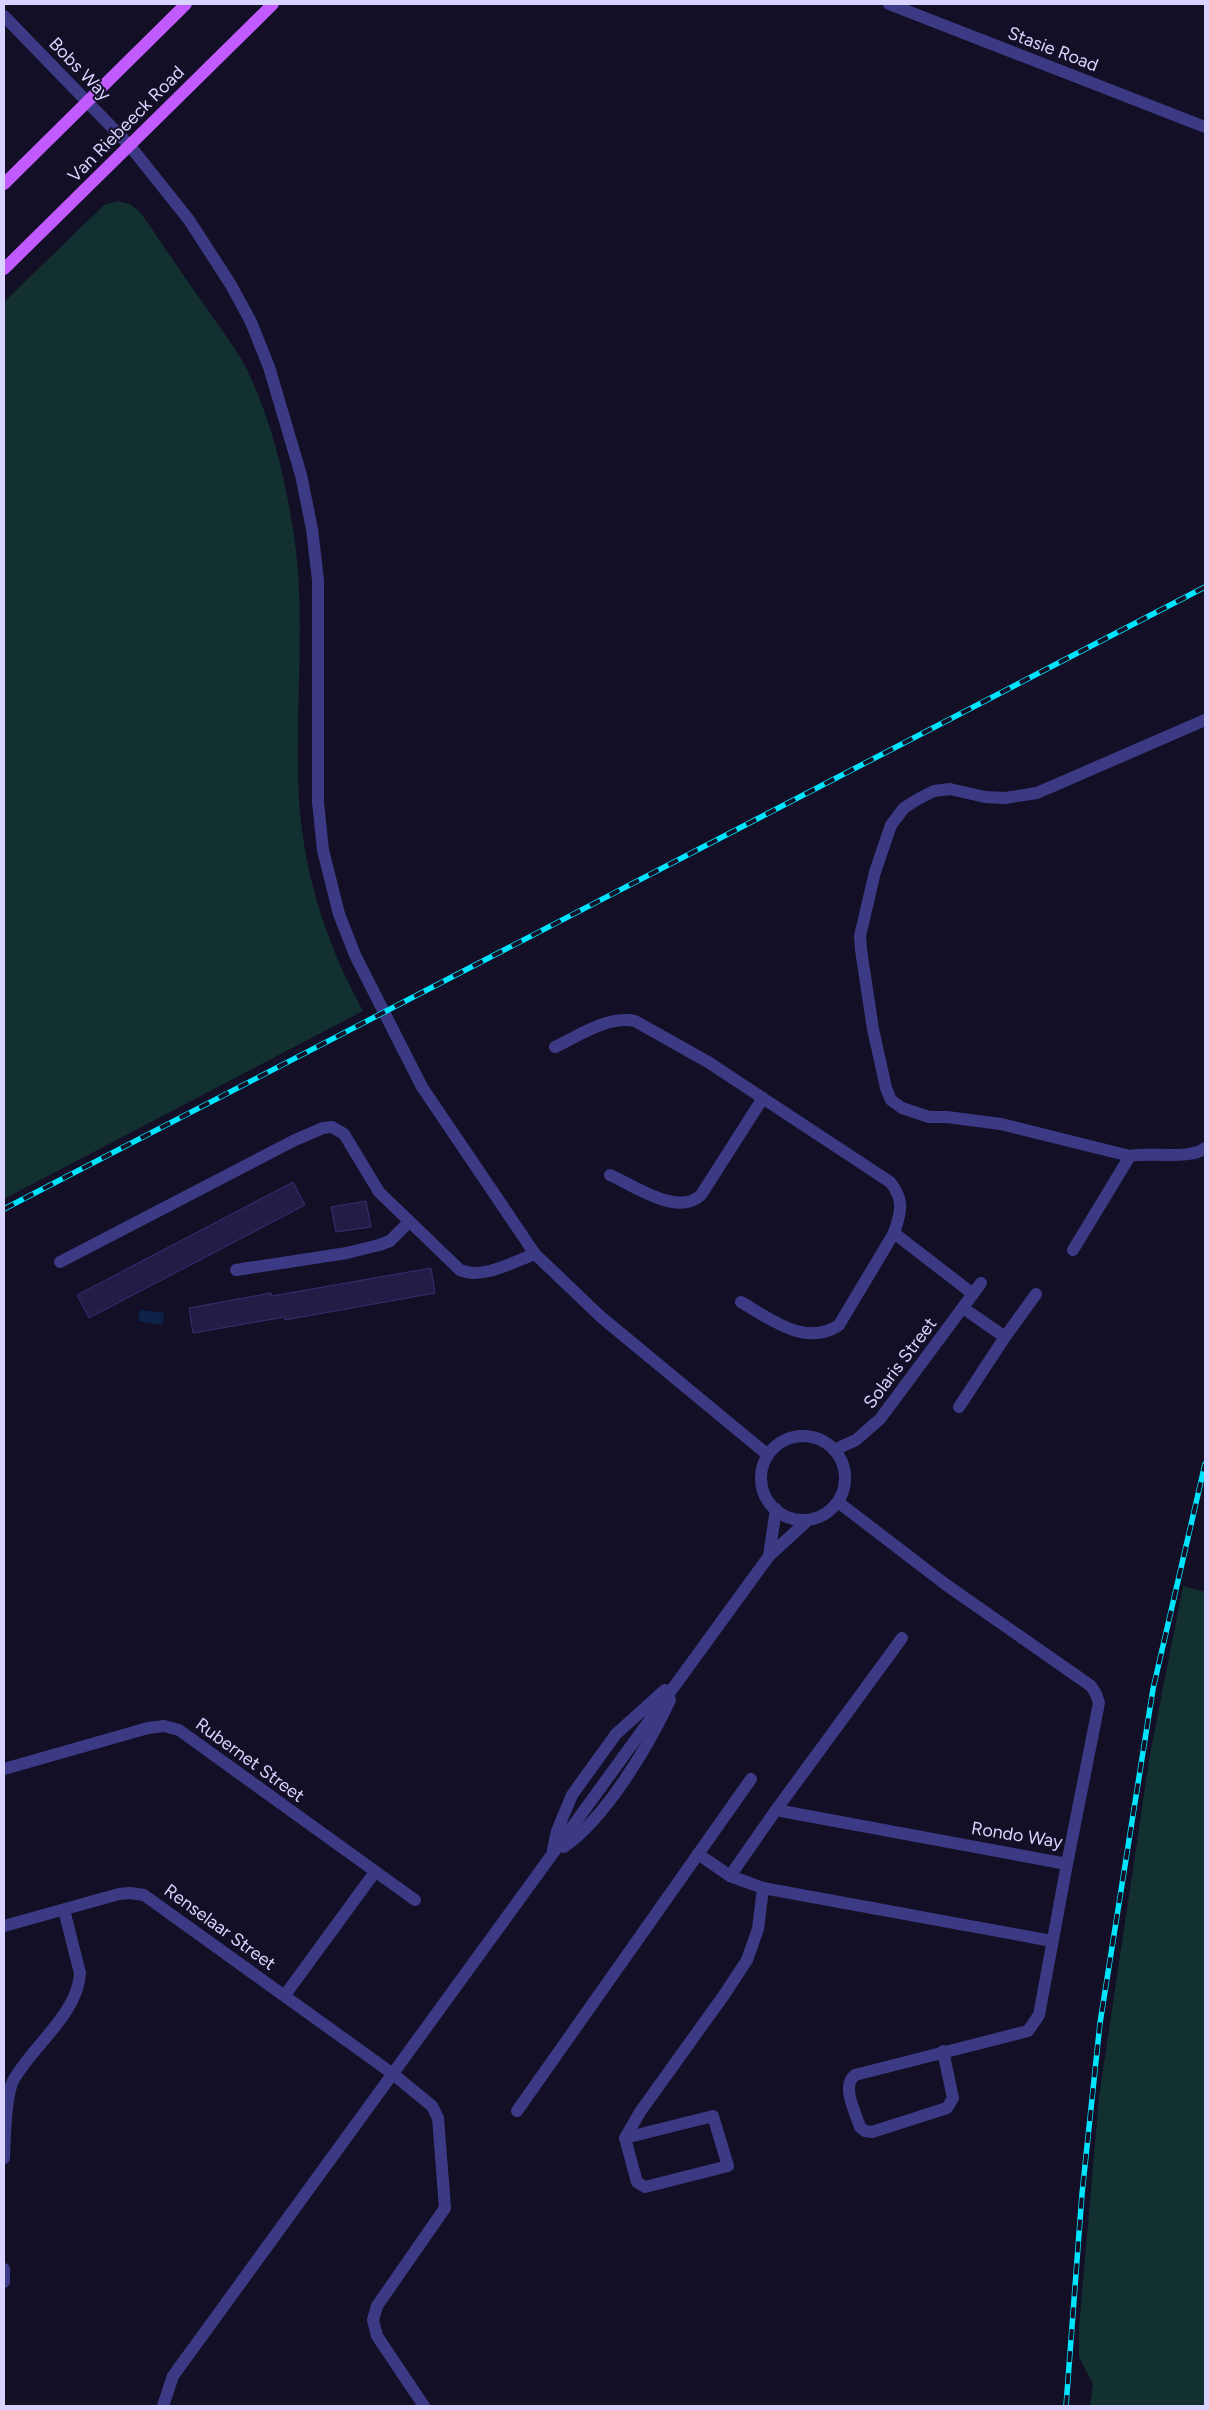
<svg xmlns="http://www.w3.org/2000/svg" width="1209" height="2410" viewBox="0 0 1209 2410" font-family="Figtree,sans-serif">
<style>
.green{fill:#12302f}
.water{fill:#0c2248}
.building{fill:#241b47;stroke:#3b2d73}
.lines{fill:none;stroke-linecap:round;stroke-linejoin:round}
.minor{stroke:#3d3a85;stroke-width:12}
.major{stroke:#c25bff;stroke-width:12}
.rail-casing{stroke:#00e5ff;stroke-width:5.5}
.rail{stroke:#130f26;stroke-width:4;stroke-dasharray:11;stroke-linecap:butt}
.labels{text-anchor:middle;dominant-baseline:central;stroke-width:4;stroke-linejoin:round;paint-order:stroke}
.street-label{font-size:18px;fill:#d9d4ff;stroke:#130f26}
</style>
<rect width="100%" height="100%" fill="#130f26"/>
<g class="green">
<path d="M117,201L130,204L140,212C163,245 185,278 208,310C219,327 232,343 242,360C268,409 283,468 292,523C309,619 292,716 300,813C307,884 329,949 363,1011L4,1199V302L104,205Z"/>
<path d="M1183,1586L1205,1592V2406H1090L1093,2384L1079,2357V2327L1099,2097L1150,1754Z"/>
</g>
<path class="water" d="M140,1310L164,1313L163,1325L138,1321Z"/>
<g class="building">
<path d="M293,1182L305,1205L89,1318L77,1295Z"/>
<path d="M366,1201L371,1227L336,1232L331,1207Z"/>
<path d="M431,1268L435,1293L285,1320V1317L193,1333L189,1308L271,1293L272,1296Z"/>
</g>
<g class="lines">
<g class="minor">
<path d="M889,4L1205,127"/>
<path d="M4,16L130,146L189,220L231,285L251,322L269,367L301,475L312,529L318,580V802L323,850L339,914L355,955L422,1087L535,1254L601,1317L768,1455"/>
<path d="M555,1047C578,1036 609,1015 635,1021L708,1062L890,1182C905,1200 901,1212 894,1233L973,1294"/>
<path d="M1130,1156L1001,1124L947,1117H929L902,1108L891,1100L886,1088L873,1029L861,950L860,936L875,872L891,825L904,808L918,799L934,791L950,789L985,797L1005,798L1037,793L1205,720"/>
<path d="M610,1175C635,1186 678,1217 701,1195L763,1098"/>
<path d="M1073,1250L1130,1156C1150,1152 1192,1160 1205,1148"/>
<path d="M60,1262L295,1140L323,1128L332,1127L344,1134L379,1192L460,1270C482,1280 513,1262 535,1254"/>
<path d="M236,1270L347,1253L379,1245L390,1241L409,1222"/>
<path d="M741,1302C769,1318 806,1348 839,1325L894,1233"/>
<path d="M1005,1337L1036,1294"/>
<path d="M959,1407L1005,1337L963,1308"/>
<circle cx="803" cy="1478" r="42"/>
<path d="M834,1450L856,1440L880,1419L981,1283"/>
<path d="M838,1502L945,1584L1091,1686L1096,1694L1099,1703L1067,1864L776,1810L902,1638"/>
<path d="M769,1556L776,1509"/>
<path d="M4,1769L148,1728L164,1726L179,1730L415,1900"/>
<path d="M776,1810L730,1876L763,1888L1052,1941"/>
<path d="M564,1847C607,1816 648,1747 670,1700"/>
<path d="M553,1850L557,1831L572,1795L616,1734L665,1690"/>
<path d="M698,1854L730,1876"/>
<path d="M4,1926L119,1894L130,1893L144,1895L393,2074L432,2106L438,2118L445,2208L377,2306L373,2320L377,2336L424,2406"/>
<path d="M285,1995L375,1872"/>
<path d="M943,2051L953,2098L947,2108L872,2132L865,2131L860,2127C855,2111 841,2086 855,2075L1028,2031L1039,2015L1067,1864"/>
<path d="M517,2111L751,1779"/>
<path d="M625,2138L713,2116L728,2166L645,2187L637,2182L625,2138L640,2112L724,1995L747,1960L758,1929L763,1888"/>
<path d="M4,2158C5,2138 5,2097 13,2081C32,2046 78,2014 80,1973L64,1910"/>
<path d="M4,2269V2282"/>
<path d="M163,2406L173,2376L769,1556L808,1520"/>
</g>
<g class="major">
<path d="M4,184L186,4"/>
<path d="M4,269L273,4"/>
</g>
<g class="rail-casing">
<g id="rail">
<path d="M4,1209L1205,587"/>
<path d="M1066,2406L1082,2194L1100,2023L1153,1689L1205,1464"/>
</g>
</g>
<use href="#rail" class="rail"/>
</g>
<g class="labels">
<g class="street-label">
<text transform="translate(1053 49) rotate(21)">Stasie Road</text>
<text transform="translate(80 69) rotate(46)">Bobs Way</text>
<text transform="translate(126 124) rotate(-45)">Van Riebeeck Road</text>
<text transform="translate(900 1363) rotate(-53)">Solaris Street</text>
<text transform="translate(250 1760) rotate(36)">Rubernet Street</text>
<text transform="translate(1017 1835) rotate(9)">Rondo Way</text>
<text transform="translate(220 1927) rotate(36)">Renselaar Street</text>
</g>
</g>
<rect width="1209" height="2410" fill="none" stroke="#d9d4ff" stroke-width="10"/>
</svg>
